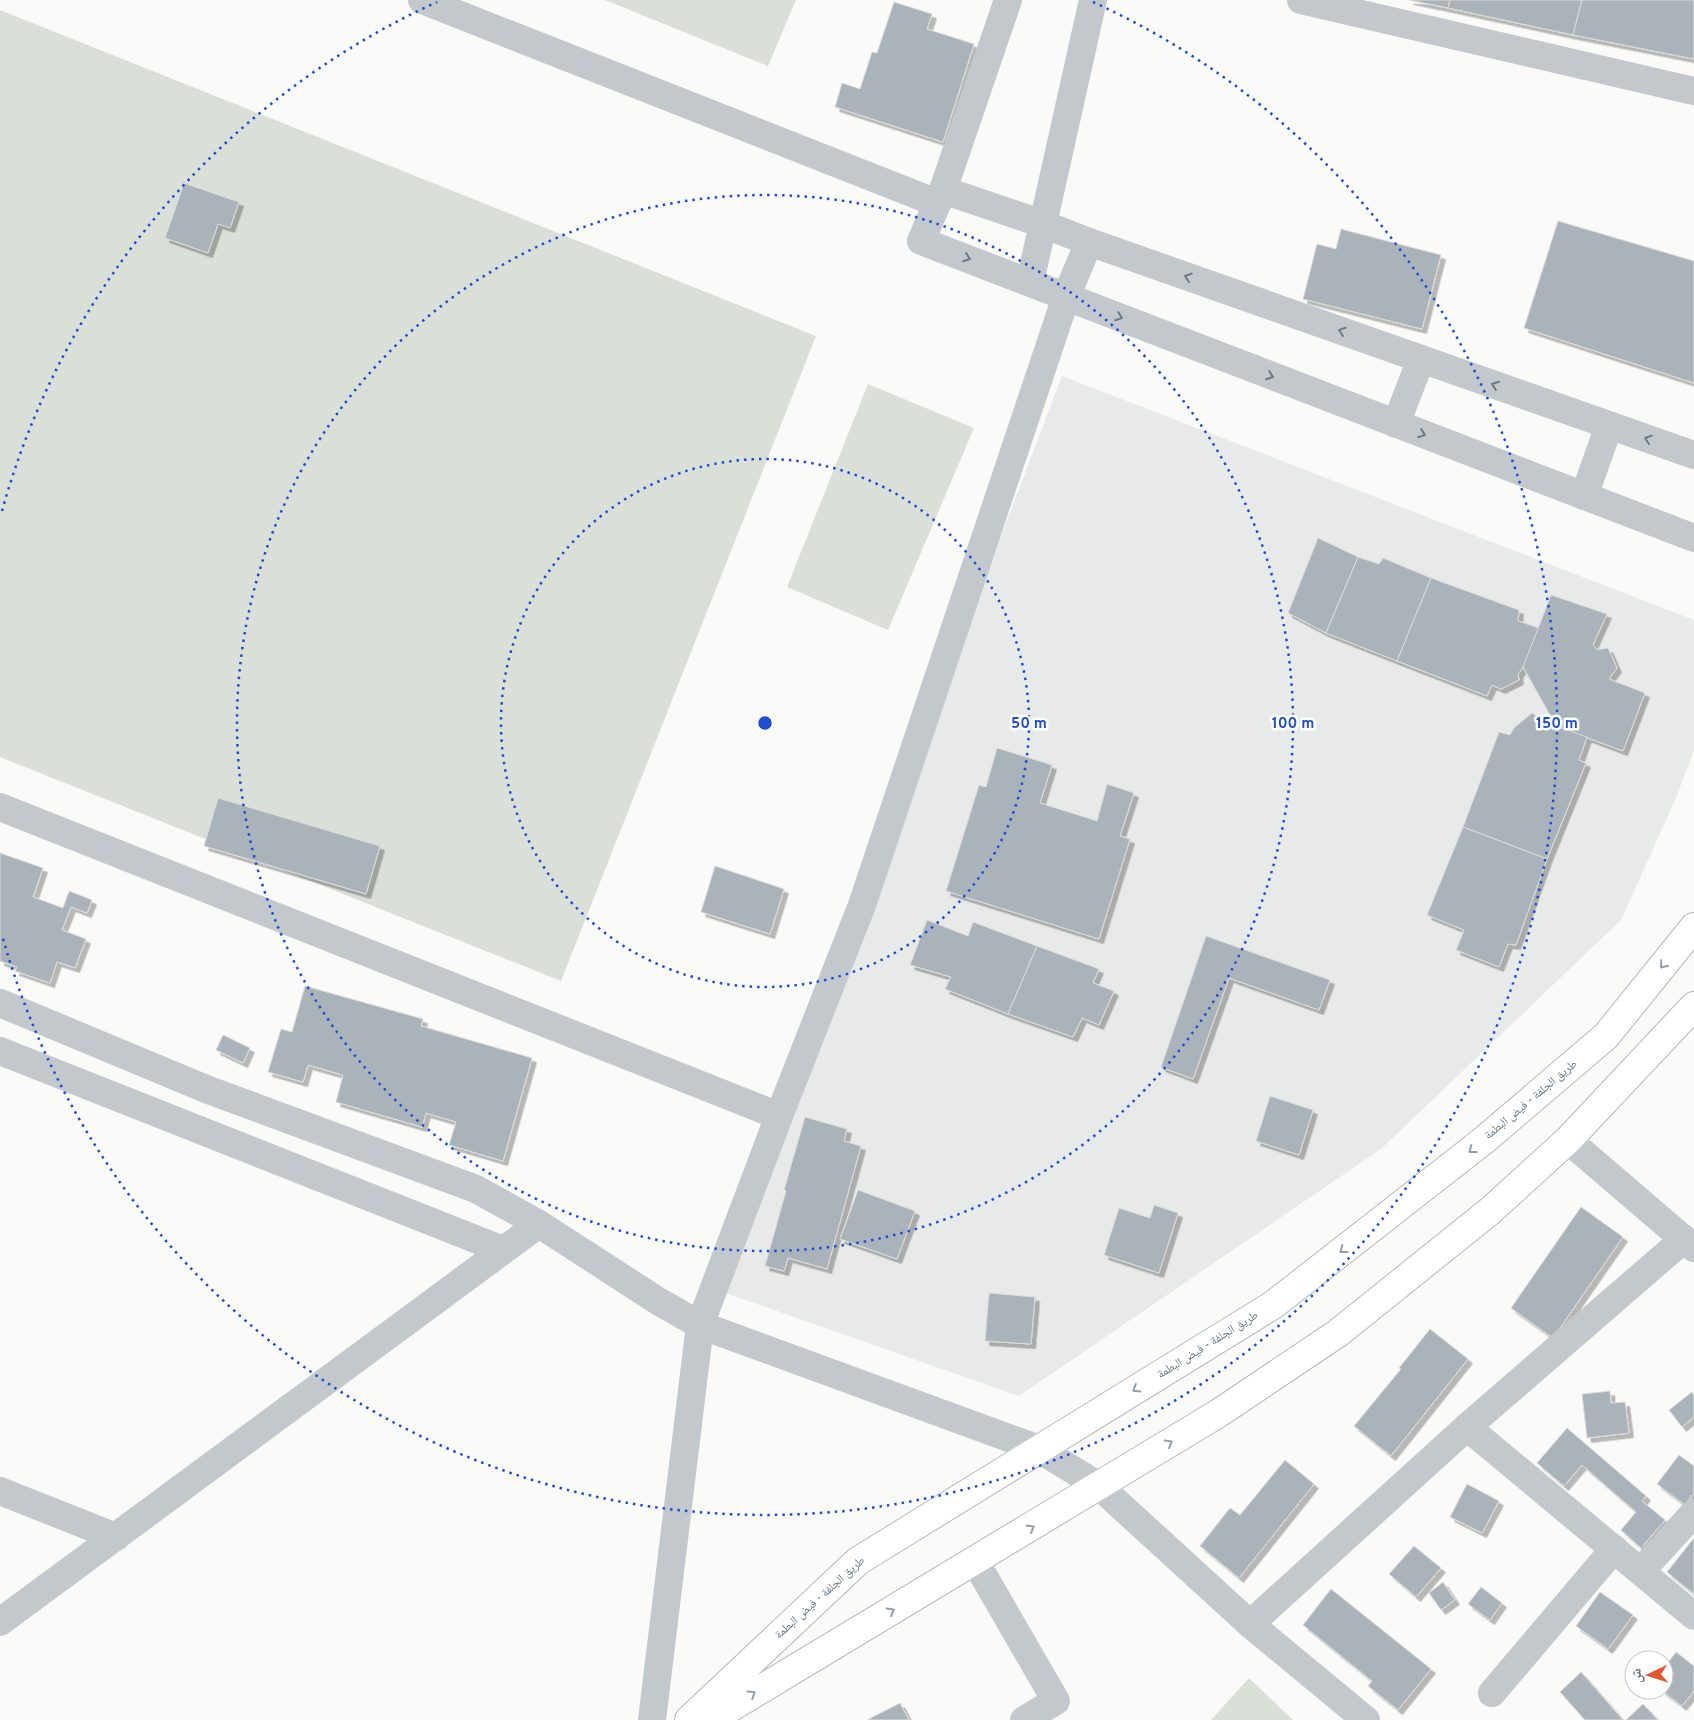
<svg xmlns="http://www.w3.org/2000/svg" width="1694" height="1720" viewBox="0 0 1694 1720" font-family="Overpass,'Noto Naskh Arabic',sans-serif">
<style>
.built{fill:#e8e9e9}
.green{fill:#dadfd7}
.building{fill:#aab3b9;stroke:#dcdcda;filter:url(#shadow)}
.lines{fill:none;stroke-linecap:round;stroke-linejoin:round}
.secondary-casing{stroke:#b3babf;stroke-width:30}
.street{stroke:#c3c8cc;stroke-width:28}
.secondary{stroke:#fff;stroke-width:28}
.oneway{stroke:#6a7a87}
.oneway2{stroke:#939fa8}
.ring{fill:none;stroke:#1d4ed8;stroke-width:2.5;stroke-dasharray:2.5 5}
.labels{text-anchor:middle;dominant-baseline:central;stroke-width:5;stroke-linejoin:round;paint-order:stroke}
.street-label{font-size:12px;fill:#657683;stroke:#fff}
.centre{fill:#1d4ed8;stroke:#fff;stroke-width:2.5}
.ring-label{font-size:15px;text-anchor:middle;font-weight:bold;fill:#1d4ed8;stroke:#fff;stroke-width:5;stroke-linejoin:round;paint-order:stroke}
</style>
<defs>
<filter id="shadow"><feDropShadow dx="4.5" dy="4.5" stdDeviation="0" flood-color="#0004"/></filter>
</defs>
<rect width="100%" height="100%" fill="#fafaf8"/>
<path class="built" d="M1062,376L1694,620V750L1676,798L1621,920L1381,1149L1019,1396L714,1289Z"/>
<g class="green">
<path d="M605,0H796L768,66Z"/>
<path d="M0,10L816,336L561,981L0,757Z"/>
<path d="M868,384L974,428L888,630L787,587Z"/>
<path d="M1249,1678L1293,1720H1211Z"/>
</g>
<g class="building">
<path d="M1409,0H1450L1448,8Z"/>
<path d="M1450,0H1582L1573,35L1448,8Z"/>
<path d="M1582,0H1694V59L1573,35Z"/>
<path d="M894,2L932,14L927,29L974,44L943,142L835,107L842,83L860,89L872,52L877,53Z"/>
<path d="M184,183L239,202L230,228L218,224L208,253L165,238Z"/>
<path d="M1558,221L1694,261V383L1524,328Z"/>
<path d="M1341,229L1441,255L1422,329L1303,299L1317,244L1336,249Z"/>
<path d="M1318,538L1358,557L1326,633L1288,613Z"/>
<path d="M1358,557L1379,564L1383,558L1431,578L1397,661L1326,633Z"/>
<path d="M1431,578L1519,610L1518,621L1539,628L1523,667L1518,674L1519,680L1501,689L1492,685L1487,696L1397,661Z"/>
<path d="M1551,595L1607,614L1593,645L1597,650L1608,648L1617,668L1609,679L1645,693L1623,751L1545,722L1550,715L1523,667Z"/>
<path d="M1532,713L1545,722L1587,737L1579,760L1586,763L1547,859L1463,827L1499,732L1510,735L1514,728Z"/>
<path d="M997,748L1052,765L1040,803L1097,821L1107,784L1134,793L1120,836L1130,839L1099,939L946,891L979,785L986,787Z"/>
<path d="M218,798L380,846L366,894L204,846Z"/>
<path d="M1463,827L1547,859L1516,945L1508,944L1499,967L1456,950L1464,930L1427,915Z"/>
<path d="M0,853L43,868L33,897L63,908L69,891L92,900L87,913L71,907L62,930L86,939L75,968L57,962L50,983L15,971L17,967L0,961Z"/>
<path d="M715,866L784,889L770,934L701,912Z"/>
<path d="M927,920L968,936L973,922L1037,946L1008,1014L945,989L951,977L910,965Z"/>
<path d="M1206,936L1330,980L1319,1010L1229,978L1193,1079L1161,1067Z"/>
<path d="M1037,946L1099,969L1093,983L1114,991L1099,1025L1082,1018L1073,1037L1008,1014Z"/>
<path d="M305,986L423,1019L421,1026L532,1058L503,1161L449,1145L456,1122L426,1113L422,1127L336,1102L343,1075L308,1065L303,1082L268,1072L281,1029L292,1032Z"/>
<path d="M223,1035L250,1048L243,1063L216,1050Z"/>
<path d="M1270,1096L1313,1110L1299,1155L1256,1141Z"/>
<path d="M805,1117L847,1129L844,1141L861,1146L827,1269L788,1258L784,1271L765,1266L786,1191L784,1190Z"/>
<path d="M858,1190L915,1211L897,1259L840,1239Z"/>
<path d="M1154,1205L1178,1213L1159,1273L1104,1255L1119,1208L1150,1218Z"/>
<path d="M1581,1207L1623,1237L1553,1338L1511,1308Z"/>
<path d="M989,1293L1035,1297L1031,1344L985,1341Z"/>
<path d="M1430,1329L1468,1359L1391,1456L1354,1426L1401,1369L1399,1368Z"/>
<path d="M1610,1391L1611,1403L1625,1402L1629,1433L1587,1438L1582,1394Z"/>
<path d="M1692,1392L1694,1395V1417L1682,1427L1669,1410Z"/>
<path d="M1567,1428L1646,1496L1642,1501L1665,1520L1641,1548L1621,1530L1636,1512L1582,1465L1564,1486L1537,1463Z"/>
<path d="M1679,1455L1694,1466V1493L1685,1505L1657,1484Z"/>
<path d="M1285,1460L1314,1484L1239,1578L1200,1546L1230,1508L1240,1515Z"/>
<path d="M1467,1484L1499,1501L1482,1533L1450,1517Z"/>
<path d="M1694,1538V1594L1667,1572Z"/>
<path d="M1414,1546L1441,1568L1416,1597L1389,1574Z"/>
<path d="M1443,1582L1455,1600L1441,1610L1429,1593Z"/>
<path d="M1481,1587L1502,1603L1490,1620L1468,1604Z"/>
<path d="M1331,1589L1431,1669L1398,1710L1368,1686L1372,1681L1303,1625Z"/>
<path d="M1600,1592L1633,1615L1608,1649L1576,1626Z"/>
<path d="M1676,1652L1694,1666V1691L1682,1706L1661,1690H1664V1668Z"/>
<path d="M1581,1672L1623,1720H1585L1560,1692Z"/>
<path d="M900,1703L909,1720H867Z"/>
<path d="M1643,1704L1658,1720H1626Z"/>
</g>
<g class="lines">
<g class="secondary-casing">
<g id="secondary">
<path d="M689,1720L858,1561L1273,1305L1483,1141L1606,1036L1694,927"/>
<path d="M710,1720L1219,1413L1338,1333L1490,1211L1568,1140L1694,1006"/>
</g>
</g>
<g class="street">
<path d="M422,0L937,203"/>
<path d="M1008,0L943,190L921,241L1694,538"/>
<path d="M1301,0L1694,91"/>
<path d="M943,190L1043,224L1089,242L1694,455"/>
<path d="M1030,282L1093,0"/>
<path d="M1396,424L1421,359"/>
<path d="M1584,496L1609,426"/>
<path d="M0,807L779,1116"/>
<path d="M0,1003L206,1089L476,1189L539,1224L658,1301L700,1325L1039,1449L1099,1486L1250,1624L1366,1720"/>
<path d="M0,1051L503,1250"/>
<path d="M1568,1140L1694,1248"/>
<path d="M1467,1427L1694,1616"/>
<path d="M0,1491L116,1537"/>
<path d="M975,1561L1056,1701L1024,1720"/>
<path d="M1641,1571L1694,1513"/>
<path d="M0,1622L539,1224"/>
<path d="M1250,1624L1467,1427L1684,1239"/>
<path d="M1492,1693L1614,1549"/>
<path d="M652,1720L700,1325L779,1116L862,905L1066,297L1089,242"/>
</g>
<use href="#secondary" class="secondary"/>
</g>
<defs><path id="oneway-chevron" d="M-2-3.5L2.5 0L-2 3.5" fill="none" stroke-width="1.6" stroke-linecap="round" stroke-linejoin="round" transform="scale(1.25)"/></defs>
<g class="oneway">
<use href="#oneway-chevron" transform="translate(967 258) rotate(20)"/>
<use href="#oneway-chevron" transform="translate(1188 277) rotate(-161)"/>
<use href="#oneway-chevron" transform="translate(1119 317) rotate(21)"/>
<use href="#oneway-chevron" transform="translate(1342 331) rotate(-161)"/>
<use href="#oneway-chevron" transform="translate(1270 376) rotate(21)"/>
<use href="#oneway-chevron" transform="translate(1495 385) rotate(-160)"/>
<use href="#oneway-chevron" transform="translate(1422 434) rotate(21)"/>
<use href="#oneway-chevron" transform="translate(1648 439) rotate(-161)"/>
</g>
<g class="oneway2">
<use href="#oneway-chevron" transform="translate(1663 965) rotate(129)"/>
<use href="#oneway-chevron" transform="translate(1472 1150) rotate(142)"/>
<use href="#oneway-chevron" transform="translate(1343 1250) rotate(142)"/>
<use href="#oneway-chevron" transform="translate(1136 1389) rotate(148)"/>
<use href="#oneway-chevron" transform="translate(1169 1443) rotate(-31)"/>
<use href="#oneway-chevron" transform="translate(1031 1528) rotate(-31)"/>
<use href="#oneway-chevron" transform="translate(891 1611) rotate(-31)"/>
<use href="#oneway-chevron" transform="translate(752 1694) rotate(-32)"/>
</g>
<g class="ring">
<circle cx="765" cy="723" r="264"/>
<circle cx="765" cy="723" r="528"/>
<path d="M2 511A792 792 0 0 1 437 2M1093 2A792 792 0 1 1 2 935"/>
</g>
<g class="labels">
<g class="street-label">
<text transform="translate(1531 1100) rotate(-40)">طريق الجلفة - فيض البطمة</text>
<text transform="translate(1208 1345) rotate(-32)">طريق الجلفة - فيض البطمة</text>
<text transform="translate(820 1598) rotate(-42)">طريق الجلفة - فيض البطمة</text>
</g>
</g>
<circle cx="765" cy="723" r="8" class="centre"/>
<g class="ring-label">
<text x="1029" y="728">50 m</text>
<text x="1293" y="728">100 m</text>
<text x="1557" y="728">150 m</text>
</g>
<g transform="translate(1649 1675) rotate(266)"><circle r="24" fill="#ffffff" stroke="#c1c8cd"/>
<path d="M0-4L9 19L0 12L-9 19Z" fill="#e4572e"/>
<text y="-8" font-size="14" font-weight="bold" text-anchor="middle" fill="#657683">ش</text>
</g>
</svg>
